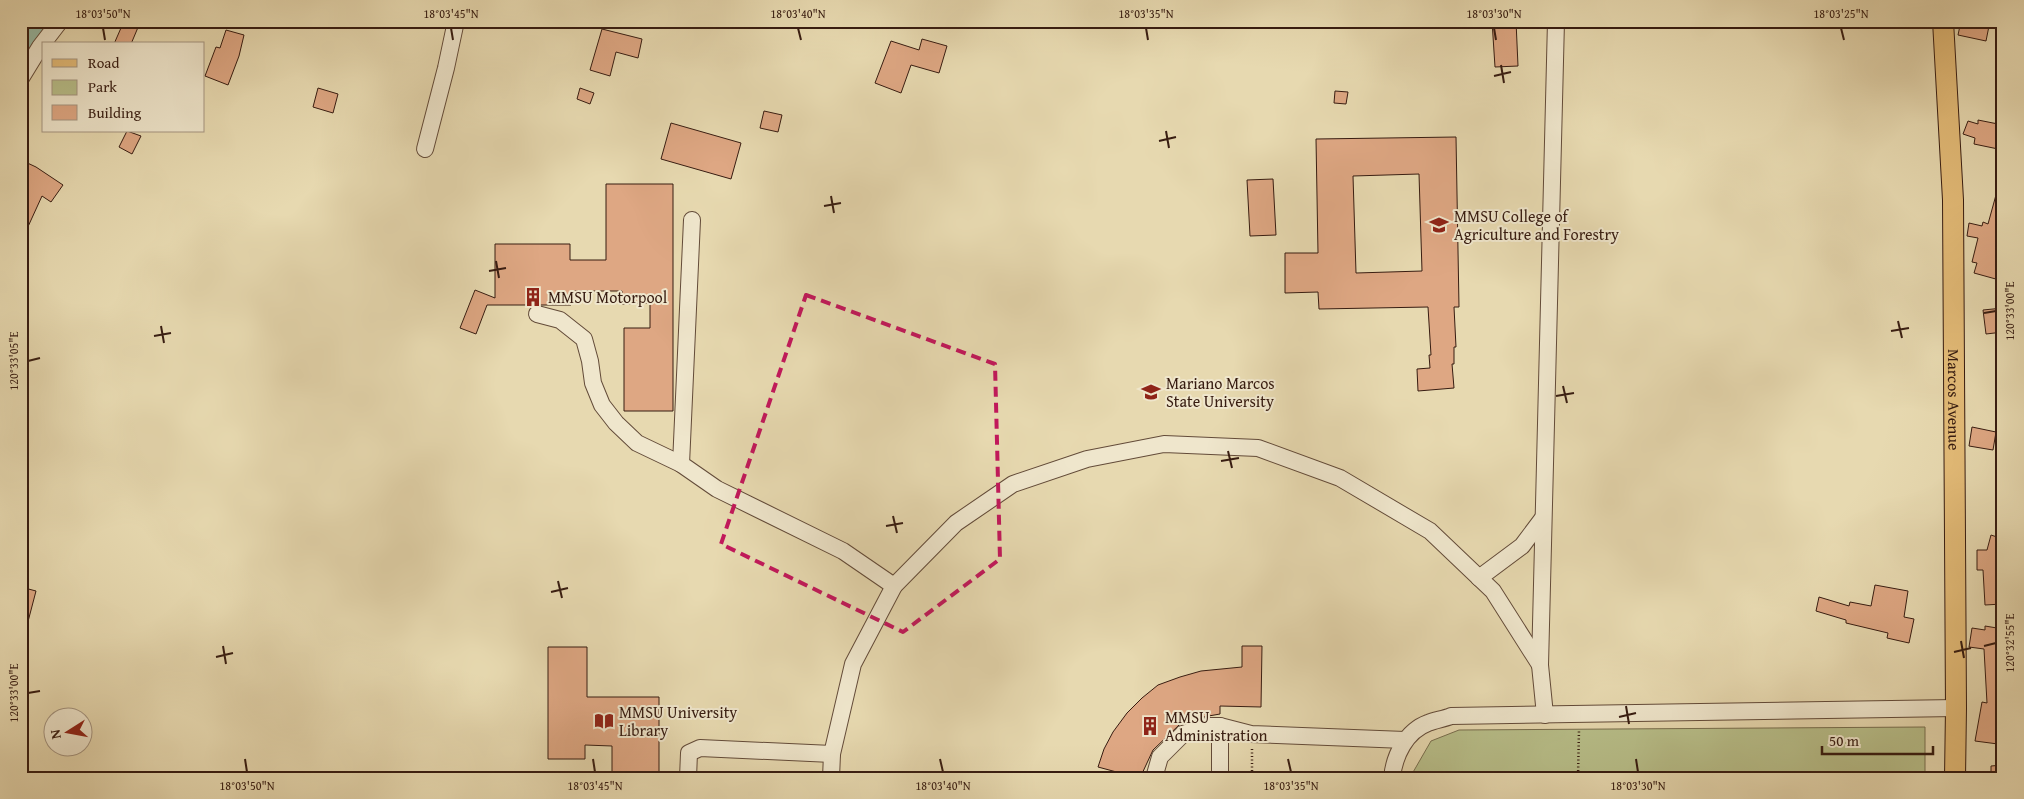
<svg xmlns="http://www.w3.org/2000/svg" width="2024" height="799" viewBox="0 0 2024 799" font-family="'Gentium Book Plus',serif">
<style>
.green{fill:#b8bf8a;stroke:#786e4e}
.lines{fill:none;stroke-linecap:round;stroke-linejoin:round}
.river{stroke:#98bba6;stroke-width:26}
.building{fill:#dea783;stroke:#371c11;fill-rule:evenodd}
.minor-casing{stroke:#634b39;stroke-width:18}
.major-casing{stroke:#371c11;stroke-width:22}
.path{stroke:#371c11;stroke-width:2.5;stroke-dasharray:1 2.5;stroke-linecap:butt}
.minor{stroke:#efe6cc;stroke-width:16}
.major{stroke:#e4bc78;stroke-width:20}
.marked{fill:none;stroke:#c2185b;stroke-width:4;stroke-dasharray:10 6;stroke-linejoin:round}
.ticks{fill:none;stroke:#371c11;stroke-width:2}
.labels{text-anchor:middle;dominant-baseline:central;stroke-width:4;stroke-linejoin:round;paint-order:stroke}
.poi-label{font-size:16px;fill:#371c11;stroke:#efe6cc;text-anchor:start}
.street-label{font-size:16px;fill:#371c11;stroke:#efe6cc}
.neatline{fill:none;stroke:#371c11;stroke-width:2}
.ticks-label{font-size:12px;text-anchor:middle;fill:#371c11}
</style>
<rect width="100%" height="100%" fill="#e7d9b0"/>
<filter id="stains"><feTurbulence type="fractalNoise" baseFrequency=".004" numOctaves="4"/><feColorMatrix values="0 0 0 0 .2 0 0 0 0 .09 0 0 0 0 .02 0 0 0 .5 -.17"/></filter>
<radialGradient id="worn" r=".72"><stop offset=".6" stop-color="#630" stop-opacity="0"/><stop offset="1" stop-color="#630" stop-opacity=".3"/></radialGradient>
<path class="green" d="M1925,727V778H1412V774L1431,741L1459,730Z"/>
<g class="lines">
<path class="river" d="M21,54L36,29L42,21"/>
</g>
<g class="building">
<path d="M124,21H130L139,25L131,44H114Z"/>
<path d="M1492,21H1516L1518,66L1495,67Z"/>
<path d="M1961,21H1990L1986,41L1958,35Z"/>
<path d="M602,29L642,39L638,58L616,52L610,76L590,70Z"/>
<path d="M226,30L244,35L239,56L228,85L205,76L216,47L220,48Z"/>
<path d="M922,39L947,46L939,73L911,65L901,93L875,83L891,41L919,50Z"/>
<path d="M318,88L338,94L333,113L313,107Z"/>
<path d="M580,88L594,93L590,104L577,99Z"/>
<path d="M1335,91L1348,92L1346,104L1334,103Z"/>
<path d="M764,111L782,115L778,132L760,128Z"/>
<path d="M1978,120L2003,125V150L1974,144L1975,138L1963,134L1968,121L1978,124Z"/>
<path d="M671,123L741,143L731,179L661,159Z"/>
<path d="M127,131L141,136L132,154L119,147Z"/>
<path d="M1456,137L1459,307H1454L1456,347H1454V364H1452L1454,388L1418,391L1417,369L1430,368L1429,355H1431L1428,307L1319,309L1318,292L1285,293V253H1318L1316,139ZM1419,174L1422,271L1356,273L1353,176Z"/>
<path d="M21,160L36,167L63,185L51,202L42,196L21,242Z"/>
<path d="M1273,179L1276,235L1250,236L1247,180Z"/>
<path d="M606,184H673V411H624V328H650V303L622,304V291H571V305H487L476,334L460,328L475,290L495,298V244H570V260H606Z"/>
<path d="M1999,184L2003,185V281L1974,273L1977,263L1972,262L1978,238L1967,236L1969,223L1982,226L1983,222L1988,224Z"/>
<path d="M2003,308V332L1986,334L1983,310Z"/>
<path d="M1972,427L1996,432L1993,450L1969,446Z"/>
<path d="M1991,535L2003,539V570H1999L2002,604L1985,605L1983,570H1977V550H1987Z"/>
<path d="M1875,585L1908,591L1904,617L1914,619L1909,643L1887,638L1888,633L1846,623V620L1816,611L1819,597L1849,606L1850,602L1871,606Z"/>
<path d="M21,587L36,591L25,633H21Z"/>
<path d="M1985,626L2003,629V651L2000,650L2003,716H2001L1998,744L1975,741L1982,702L1987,703L1984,649L1969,647L1972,628L1985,630Z"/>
<path d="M1242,646H1262L1261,707L1220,706V714L1203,717L1179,725L1153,750L1140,778H1124V774L1098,767L1104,749L1113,732L1127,713L1142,698L1158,685L1180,677L1201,671L1242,667Z"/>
<path d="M548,647H587V697H659V778H612V746L585,745V759H548Z"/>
<path d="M2003,765V778H1991V766Z"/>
</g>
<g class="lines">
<g class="minor-casing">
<g id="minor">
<path d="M21,78L40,47L60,21"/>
<path d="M425,149L446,68L456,21"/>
<path d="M692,220L681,464L717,489L843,551L894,586"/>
<path d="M537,314L560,320L584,339L590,361L593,383L602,405L616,423L637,443L681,464"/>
<path d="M1479,578L1522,546L1543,518"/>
<path d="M1545,715L1540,665L1556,21"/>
<path d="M688,778L689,753L700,748L832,754"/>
<path d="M831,778L832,754L853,664L894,586L956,523L1013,484L1087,459L1164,444L1258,448L1340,478L1430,531L1493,591L1540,665"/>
<path d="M1154,778L1160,757L1183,734L1206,726H1220L1251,734L1405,740"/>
<path d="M1220,778V726"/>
<path d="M1392,778C1394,756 1406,731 1428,723C1435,720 1444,719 1451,716L1956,708"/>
</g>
</g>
<g class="major-casing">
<g id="major">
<path id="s1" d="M1943,21L1953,200L1956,708L1955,778"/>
</g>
</g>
<g class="path">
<path d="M1252,749V775"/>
<path d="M1244,778L1252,775L1257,778"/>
<path d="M1578,778L1579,729"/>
</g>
<use href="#minor" class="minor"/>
<use href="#major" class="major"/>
</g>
<path class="marked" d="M806,295L995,364L1000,559L903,632L721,544Z"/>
<path class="ticks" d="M103,28L105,40M451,28L453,40M798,28L801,40M1146,28L1148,40M1494,28L1496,40M1841,28L1844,40M1501,65L1504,83M1494,76L1511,72M1166,131L1169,148M1159,141L1176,137M831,196L834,213M824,206L841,203M496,261L499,278M489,271L506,268M1984,313L1996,311M1898,321L1902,338M161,326L164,343M1891,331L1909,328M154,336L171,333M28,361L40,358M1563,386L1567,403M1556,396L1574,393M1228,451L1232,468M1221,461L1239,458M893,516L897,533M886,526L903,523M558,581L562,598M551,592L568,588M1961,641L1964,658M223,646L226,664M1984,646L1996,643M1954,652L1971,648M216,657L233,653M28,693L40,691M1626,706L1629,724M1619,717L1636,713M245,759L247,772M593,759L595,772M940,759L943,772M1288,759L1291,772M1636,759L1638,772"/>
<defs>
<g id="university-bare" transform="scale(1.5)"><path d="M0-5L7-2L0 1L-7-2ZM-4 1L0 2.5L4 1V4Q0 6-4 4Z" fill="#8f2418" stroke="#efe6cc" stroke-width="2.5" paint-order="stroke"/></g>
<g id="building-bare" transform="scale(1.5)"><path d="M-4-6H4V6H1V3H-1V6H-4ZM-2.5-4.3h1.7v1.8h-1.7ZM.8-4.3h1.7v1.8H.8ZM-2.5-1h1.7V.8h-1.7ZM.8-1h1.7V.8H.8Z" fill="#8f2418" stroke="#efe6cc" stroke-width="2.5" paint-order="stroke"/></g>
<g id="library-bare" transform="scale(1.5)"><path d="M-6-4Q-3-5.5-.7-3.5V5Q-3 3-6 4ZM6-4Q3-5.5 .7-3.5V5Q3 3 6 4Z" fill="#8f2418" stroke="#efe6cc" stroke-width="2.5" paint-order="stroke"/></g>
</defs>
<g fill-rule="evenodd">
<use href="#university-bare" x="1439" y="225"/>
<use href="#building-bare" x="533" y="297"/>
<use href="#university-bare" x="1151" y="392"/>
<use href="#library-bare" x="604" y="721"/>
<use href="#building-bare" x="1150" y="726"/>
</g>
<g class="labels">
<g class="poi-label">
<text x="1454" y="216">MMSU College of<tspan x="1454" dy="18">Agriculture and Forestry</tspan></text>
<text x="548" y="297">MMSU Motorpool</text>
<text x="1166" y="383">Mariano Marcos<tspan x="1166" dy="18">State University</tspan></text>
<text x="619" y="712">MMSU University<tspan x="619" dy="18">Library</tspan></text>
<text x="1165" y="717">MMSU<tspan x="1165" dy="18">Administration</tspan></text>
</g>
<g class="street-label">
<text stroke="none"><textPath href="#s1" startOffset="379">Marcos Avenue</textPath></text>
</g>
</g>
<rect width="2024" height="799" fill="none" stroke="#e7d9b0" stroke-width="55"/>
<rect x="42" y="42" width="162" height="90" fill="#efe6cc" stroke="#a59581"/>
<rect x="52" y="59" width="25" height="8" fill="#e4bc78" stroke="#a59581"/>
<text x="88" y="68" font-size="15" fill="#371c11">Road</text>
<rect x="52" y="80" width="25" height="15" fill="#b8bf8a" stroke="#a59581"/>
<text x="88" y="92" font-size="15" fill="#371c11">Park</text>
<rect x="52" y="105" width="25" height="15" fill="#dea783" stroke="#a59581"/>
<text x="88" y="118" font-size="15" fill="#371c11">Building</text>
<g transform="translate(68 732) rotate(259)"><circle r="24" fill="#efe6cc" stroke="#a59581"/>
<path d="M0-4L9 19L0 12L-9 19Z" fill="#8f2418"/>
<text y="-8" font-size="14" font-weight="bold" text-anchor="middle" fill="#371c11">N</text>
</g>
<path d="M1822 746v8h111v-8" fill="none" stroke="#371c11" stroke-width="2.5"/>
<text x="1829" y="746" font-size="15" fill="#371c11" stroke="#efe6cc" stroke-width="4" paint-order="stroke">50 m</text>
<rect x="28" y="28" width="1968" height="744" class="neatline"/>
<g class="ticks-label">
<text x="103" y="18">18°03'50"N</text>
<text x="451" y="18">18°03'45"N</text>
<text x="798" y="18">18°03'40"N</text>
<text x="1146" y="18">18°03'35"N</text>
<text x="1494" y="18">18°03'30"N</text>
<text x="1841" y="18">18°03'25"N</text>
<text transform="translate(2010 311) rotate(-90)" y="4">120°33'00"E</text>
<text transform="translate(14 361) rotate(-90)" y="4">120°33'05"E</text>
<text transform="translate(2010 643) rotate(-90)" y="4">120°32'55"E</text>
<text transform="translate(14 693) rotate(-90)" y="4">120°33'00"E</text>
<text x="247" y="790">18°03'50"N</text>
<text x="595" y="790">18°03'45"N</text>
<text x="943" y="790">18°03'40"N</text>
<text x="1291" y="790">18°03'35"N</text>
<text x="1638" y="790">18°03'30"N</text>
</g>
<rect width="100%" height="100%" filter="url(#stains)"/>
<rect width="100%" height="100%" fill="url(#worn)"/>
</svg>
